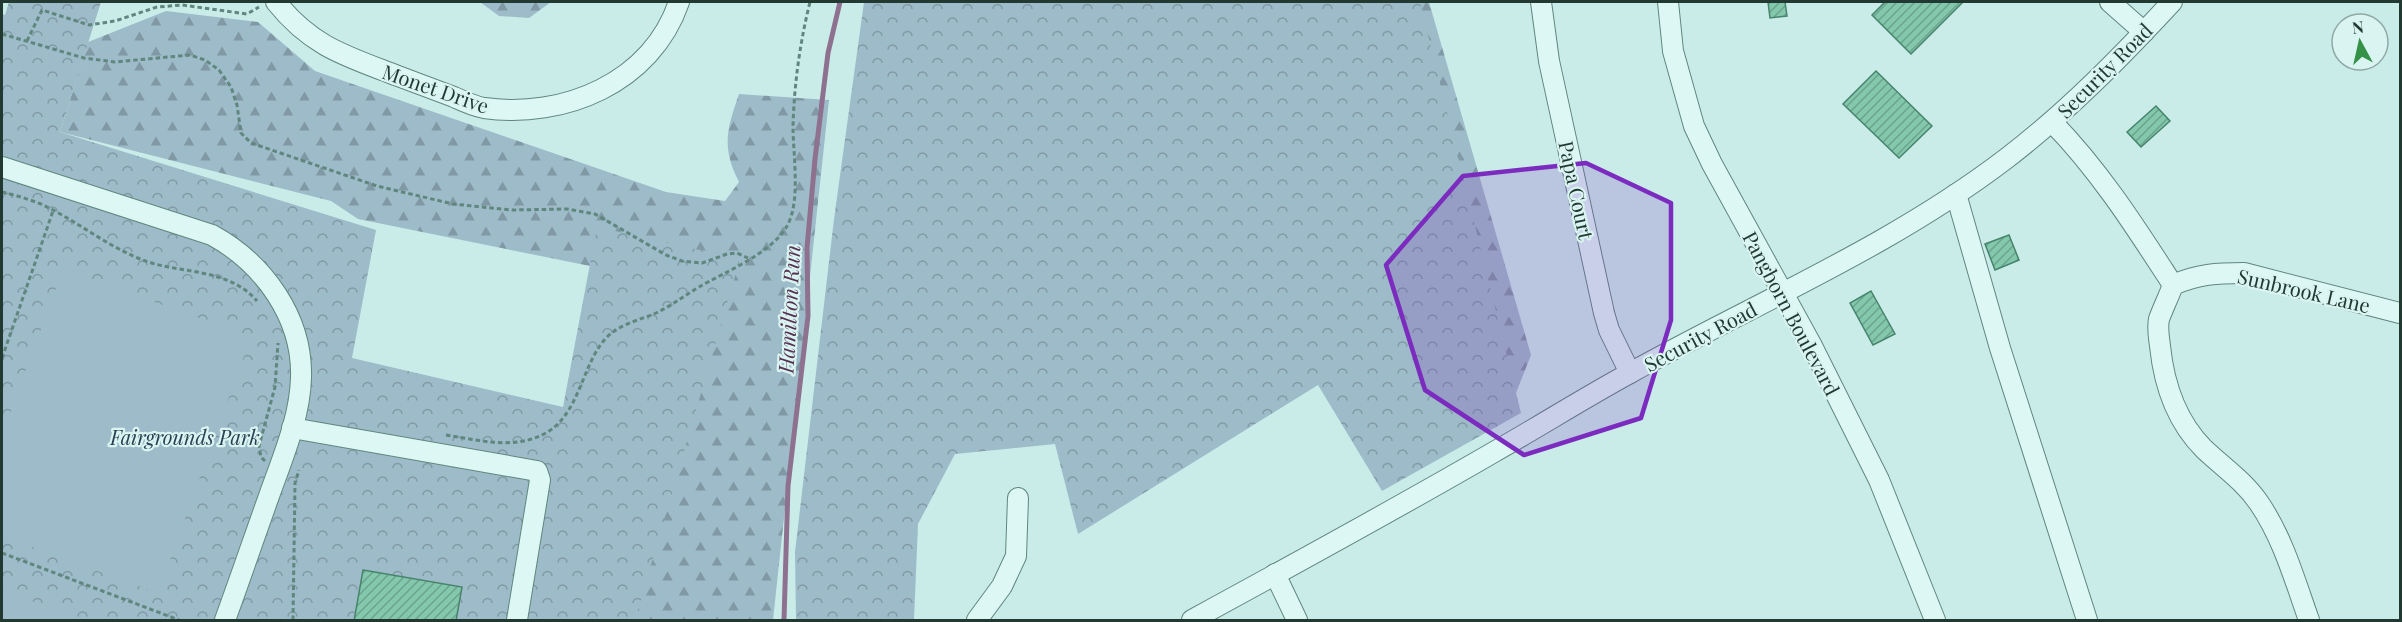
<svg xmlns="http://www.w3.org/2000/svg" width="2402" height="622" viewBox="0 0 2402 622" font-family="'Playfair Display',serif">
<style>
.forest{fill:url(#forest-firs)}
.park{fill:url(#park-crowns)}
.garden{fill:#9ebbc9}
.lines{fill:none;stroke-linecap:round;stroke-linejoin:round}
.stream{stroke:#8d718f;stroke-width:5}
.building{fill:url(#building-hatch);stroke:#47846c;stroke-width:1.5}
.minor-casing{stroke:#5f877d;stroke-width:22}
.path{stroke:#5f877d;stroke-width:3;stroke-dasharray:4.5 3;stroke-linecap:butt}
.minor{stroke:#ddf7f4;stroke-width:20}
.marked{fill:#7b2cbf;fill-opacity:0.2;stroke:#7b2cbf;stroke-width:4.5;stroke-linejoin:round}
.labels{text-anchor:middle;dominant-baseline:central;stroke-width:4.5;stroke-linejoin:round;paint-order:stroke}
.street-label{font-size:20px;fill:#223932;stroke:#d9f4f1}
.park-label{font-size:20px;font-style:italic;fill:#2a4053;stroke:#d9f4f1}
.water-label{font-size:21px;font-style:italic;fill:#573252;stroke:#d9f4f1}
</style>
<defs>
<pattern id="forest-firs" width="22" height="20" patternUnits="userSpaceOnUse" patternTransform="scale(1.5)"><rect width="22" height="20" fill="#9ebbc9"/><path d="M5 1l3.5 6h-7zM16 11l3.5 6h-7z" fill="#8099a4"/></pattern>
<pattern id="park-crowns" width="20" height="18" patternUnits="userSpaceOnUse" patternTransform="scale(1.5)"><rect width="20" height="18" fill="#9ebbc9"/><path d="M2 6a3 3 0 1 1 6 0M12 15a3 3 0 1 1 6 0" fill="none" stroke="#8099a4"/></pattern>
<pattern id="building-hatch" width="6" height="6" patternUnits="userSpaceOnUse" patternTransform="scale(1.5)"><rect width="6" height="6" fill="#83c7ad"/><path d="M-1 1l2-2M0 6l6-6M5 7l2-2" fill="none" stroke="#6ba38d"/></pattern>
</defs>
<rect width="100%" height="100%" fill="#caece9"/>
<g class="forest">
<path d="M480,2H551L529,18L499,16Z"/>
<path d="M1356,2H1429L1531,355L1516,393Z"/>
<path d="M166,11L258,22L315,71L666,192L725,201L739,182C721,147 727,129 739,94L829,100L773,620H548L590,266L358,219L331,201L60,132L88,42Z"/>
</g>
<g class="park">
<path d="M9,2H101L60,132L376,230L352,358L563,407L597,227L740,259L635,620H2V14L5,15Z"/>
<path d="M864,2H1420L1521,413L1382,491L1318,385L1078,534L1055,444L955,454L918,524L914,620H796L795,552L834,219Z"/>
</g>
<g class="garden">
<path d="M63,269L251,337L158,593L2,536V436Z"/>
<path d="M2,590L82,620H2Z"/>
</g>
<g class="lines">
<path class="stream" d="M784,620L788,486L808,316L807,248L815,159L828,53L840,2"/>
</g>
<g class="building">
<path d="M1768,2H1785L1787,16L1770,18Z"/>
<path d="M1885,2H1963L1911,54L1872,15Z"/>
<path d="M1876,71L1932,126L1899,158L1843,104Z"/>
<path d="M2156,106L2170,121L2141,147L2127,132Z"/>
<path d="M2009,235L2019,260L1995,270L1985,244Z"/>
<path d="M1871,291L1895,334L1873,345L1850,303Z"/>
<path d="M363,570L462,587L456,621H354Z"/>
</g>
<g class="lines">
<g class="minor-casing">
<g id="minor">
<path d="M276,2C312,47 346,56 398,76C417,83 435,90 454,97C463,101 473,106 484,108C564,119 651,83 679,2"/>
<path d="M1541,2L1549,61L1604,313L1609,330L1630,373"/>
<path d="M1668,2L1673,51L1694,126L1712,164L1811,344L1879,480L1935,620"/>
<path d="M2110,2L2144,32"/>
<path d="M2052,122C2100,171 2136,228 2173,285"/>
<path d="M2,167L212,235C263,263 303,317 301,378C300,418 282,459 269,496C254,538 240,579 225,620"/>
<path d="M1956,194L2000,348L2087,620"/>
<path d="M292,428L537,471L540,480L517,620"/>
<path d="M1275,574L1297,620"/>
<path d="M977,620L1002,586L1016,556L1018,498"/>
<path d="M1192,620C1293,565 1394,510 1494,452C1540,426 1584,398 1630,373C1756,303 1892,246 2007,158C2067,112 2121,57 2172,2"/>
<path d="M2309,620C2295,581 2283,538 2259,503C2244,481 2223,467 2204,449C2176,421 2164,385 2160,346C2159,337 2157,328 2159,319C2163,308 2169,296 2173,285C2198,274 2217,273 2244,273L2400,313"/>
</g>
</g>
<g class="path">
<path d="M2,34L84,58L115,62L190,55L205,60L219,70L231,87L237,105L241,133L251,143L377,186L453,204L512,210L567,209L595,214L666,255L682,261L702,263L727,254L737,253L748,258"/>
<path d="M27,41L42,10L89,25L115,21L157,7L182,5L247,14L259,7"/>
<path d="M2,192C15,195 28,199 41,204C80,222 113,252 155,264C190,273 231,271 257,301"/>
<path d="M2,358L53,211"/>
<path d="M446,435C478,440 513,450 544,434C580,416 582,362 607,337C620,324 640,320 656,313C671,306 684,296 699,287C725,272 772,253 787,226C801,202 793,154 793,127C794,85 800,42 810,2"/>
<path d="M265,461L261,457L259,446L275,387L278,343"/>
<path d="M2,553L179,620"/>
<path d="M293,620L295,483L299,470"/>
</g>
<use href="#minor" class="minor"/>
</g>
<path class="marked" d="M1586,163L1671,203V320L1641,418L1524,455L1425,390L1386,265L1463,176Z"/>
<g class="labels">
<g class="street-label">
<text transform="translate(2104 70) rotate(-45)">Security Road</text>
<text transform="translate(436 88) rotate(19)">Monet Drive</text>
<text transform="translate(1577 190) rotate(78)">Papa Court</text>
<text transform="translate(2304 290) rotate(13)">Sunbrook Lane</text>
<text transform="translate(1792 313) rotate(62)">Pangborn Boulevard</text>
<text transform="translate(1700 336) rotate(-28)">Security Road</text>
</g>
<g class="park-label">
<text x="185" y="436">Fairgrounds Park</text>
</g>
<g class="water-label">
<text transform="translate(788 309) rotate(-87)">Hamilton Run</text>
</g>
</g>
<rect width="2402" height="622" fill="none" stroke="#223932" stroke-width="6"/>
<g transform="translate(2360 42) rotate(352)"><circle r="28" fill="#d9f4f1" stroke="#90a9a5" stroke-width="1.5"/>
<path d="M0-4.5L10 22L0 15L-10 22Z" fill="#349147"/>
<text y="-9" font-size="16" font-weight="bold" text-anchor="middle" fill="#223932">N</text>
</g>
</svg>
